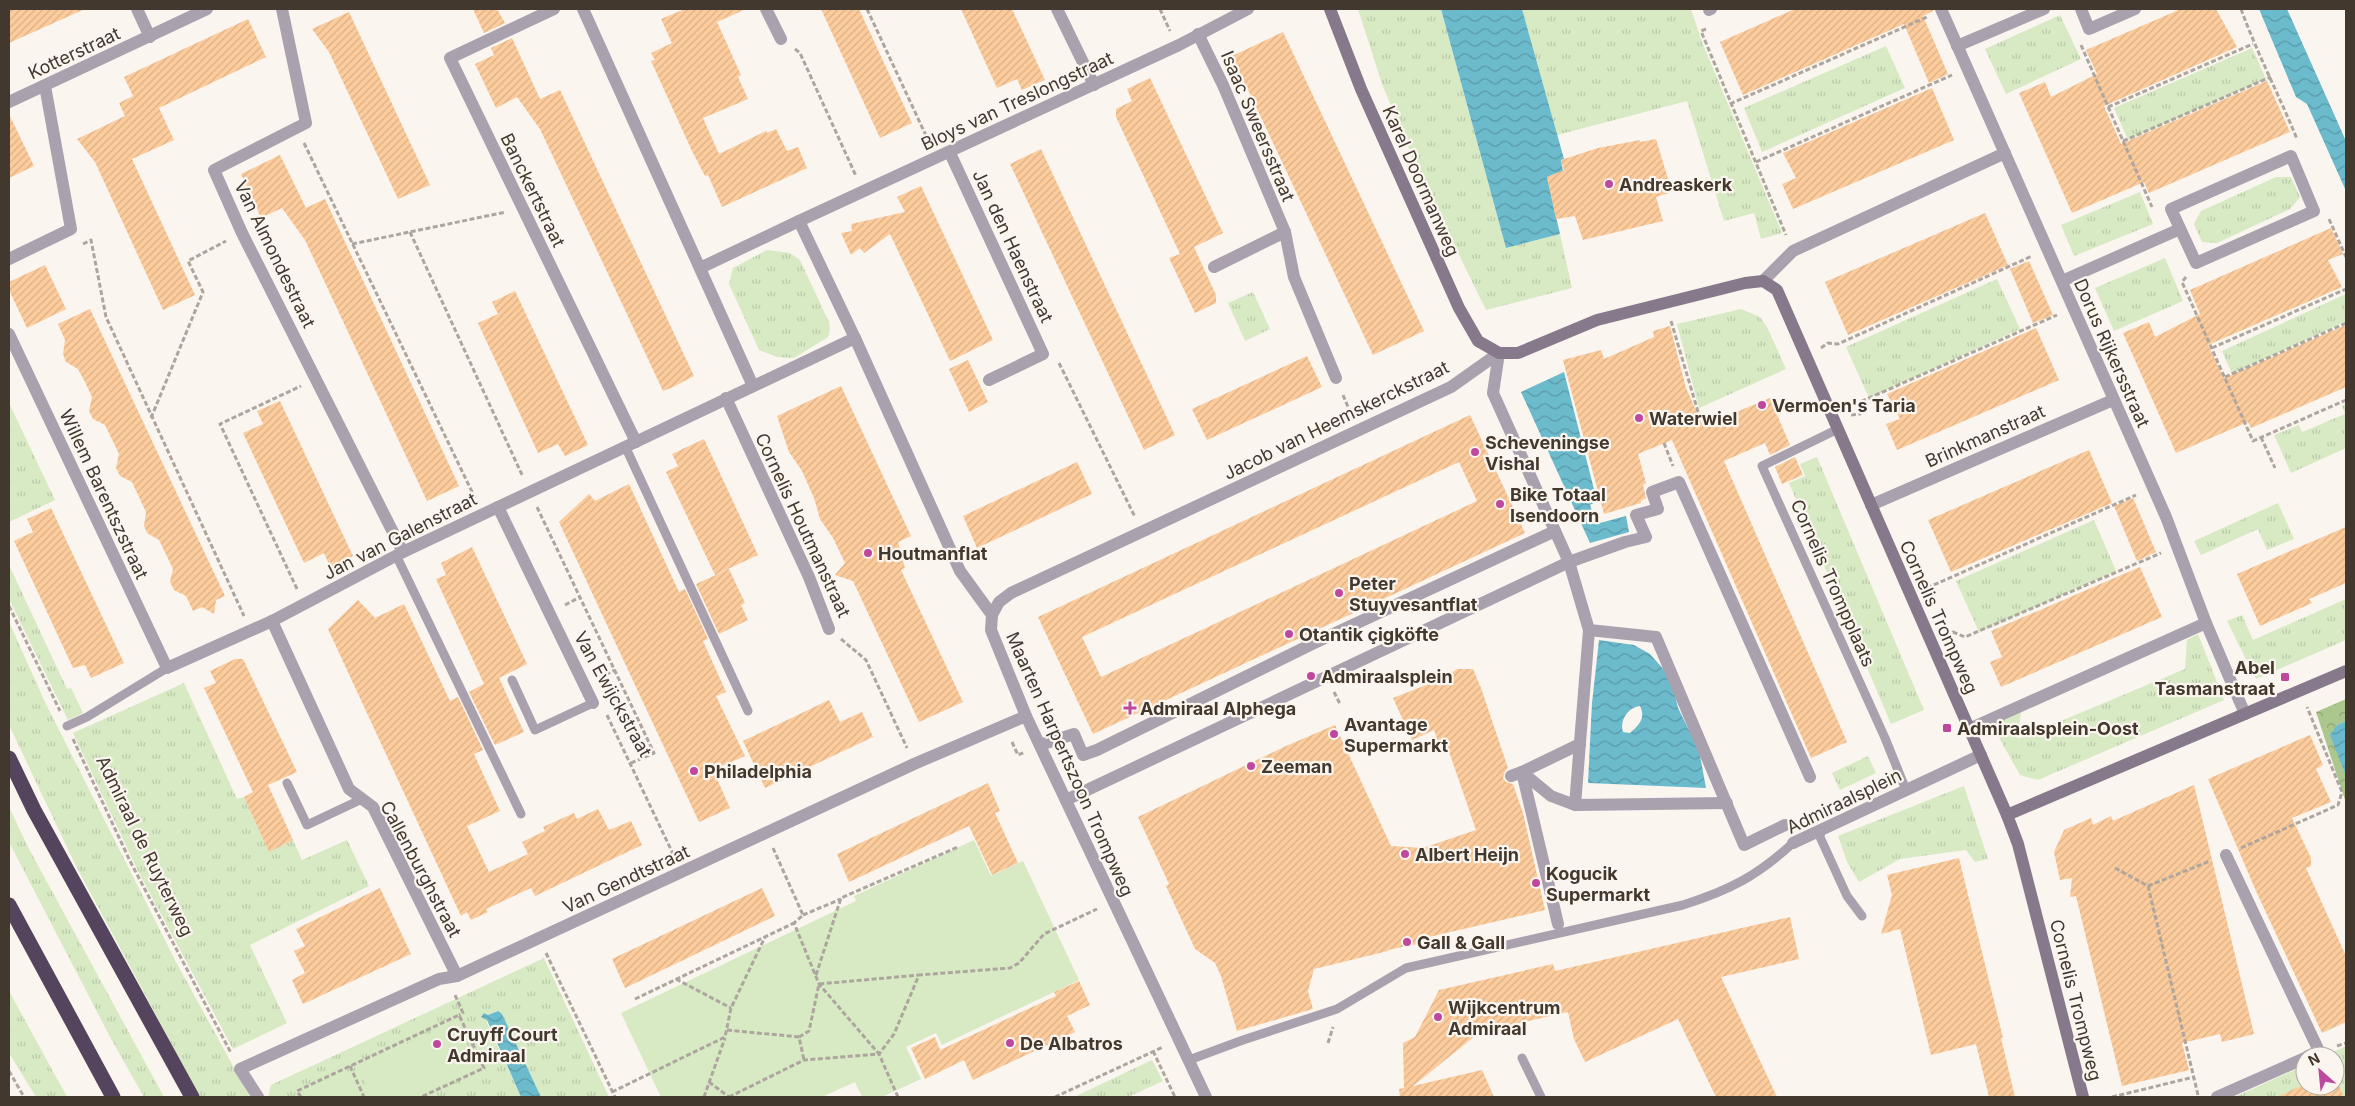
<svg xmlns="http://www.w3.org/2000/svg" width="2355" height="1106" viewBox="0 0 2355 1106" font-family="Inter,sans-serif">
<style>
.grass{fill:url(#grass-tufts)}
.forest{fill:url(#forest-crowns)}
.garden{fill:#d7eac4}
.water{fill:url(#water-waves);fill-rule:evenodd}
.building{fill:url(#building-hatch);fill-rule:evenodd}
.lines{fill:none;stroke-linecap:round;stroke-linejoin:round}
.path{stroke:#aea69e;stroke-width:3;stroke-dasharray:5 2.5;stroke-linecap:butt}
.lane{stroke:#aaa1ae;stroke-width:9}
.street{stroke:#aaa1ae;stroke-width:12}
.secondary{stroke:#85798b;stroke-width:12}
.highway{stroke:#55445d;stroke-width:15}
.poi-dot{fill:#be489e;stroke:#faf5ef;stroke-width:2}
.labels{text-anchor:middle;dominant-baseline:central;stroke-width:4.5;stroke-linejoin:round;paint-order:stroke}
.street-label{font-size:18px;fill:#43382e;stroke:#faf5ef}
.poi-label{font-size:18px;font-weight:bold;fill:#43382e;stroke:#faf5ef;text-anchor:start}
</style>
<defs>
<pattern id="grass-tufts" width="24" height="20" patternUnits="userSpaceOnUse" patternTransform="scale(1.25)"><rect width="24" height="20" fill="#d7eac4"/><path d="M3 7l-1-3M5 7V3M7 7l1-3M15 17l-1-3M17 17v-4M19 17l1-3" fill="none" stroke="#bac9a9"/></pattern>
<pattern id="forest-crowns" width="20" height="18" patternUnits="userSpaceOnUse" patternTransform="scale(1.25)"><rect width="20" height="18" fill="#acc78e"/><path d="M2 6a3 3 0 1 1 6 0M12 15a3 3 0 1 1 6 0" fill="none" stroke="#8ea374"/></pattern>
<pattern id="water-waves" width="16" height="10" patternUnits="userSpaceOnUse" patternTransform="scale(1.25)"><rect width="16" height="10" fill="#6bbbcd"/><path d="M0 5q4-4 8 0t8 0" fill="none" stroke="#5a99a7"/></pattern>
<pattern id="building-hatch" width="6" height="6" patternUnits="userSpaceOnUse" patternTransform="scale(1.25)"><rect width="6" height="6" fill="#fdcc9d"/><path d="M-1 1l2-2M0 6l6-6M5 7l2-2" fill="none" stroke="#dab088"/></pattern>
</defs>
<rect width="100%" height="100%" fill="#faf5ef"/>
<g class="grass">
<path d="M1358,9H1441L1506,248L1560,234L1572,288L1486,310L1419,173L1382,84Z"/>
<path d="M1522,9H1691L1702,42L1782,233L1761,239L1754,213L1724,221L1687,101L1557,135Z"/>
<path d="M2060,15L2081,59L2006,94L1985,49Z"/>
<path d="M1886,46L1905,88L1762,152L1744,108Z"/>
<path d="M2252,48L2266,79L2128,140L2114,108Z"/>
<path d="M2276,177H2291L2300,197L2290,209L2217,243L2202,242L2194,224L2201,211Z"/>
<path d="M2140,192L2153,224L2074,256L2061,225Z"/>
<path d="M767,250L790,253L800,260L829,322L830,330L828,337L794,358L777,357L759,350L729,284L733,268Z"/>
<path d="M2165,258L2183,301L2114,331L2095,288Z"/>
<path d="M1997,279L2020,329L1869,398L1846,347Z"/>
<path d="M1253,292L1270,329L1245,341L1228,303Z"/>
<path d="M2346,294V321L2232,374L2222,351Z"/>
<path d="M1741,309L1760,317L1767,327L1786,369L1699,408L1677,324Z"/>
<path d="M9,403L55,500L9,522Z"/>
<path d="M2346,404V448L2291,473L2274,435L2299,425L2302,432L2345,414L2342,406Z"/>
<path d="M1817,457L1924,710L1891,724L1789,483L1805,476L1800,464Z"/>
<path d="M2278,503L2294,539L2267,550L2258,529L2201,555L2194,541Z"/>
<path d="M2094,520L2116,571L1979,632L1956,581Z"/>
<path d="M9,565L67,689L71,688L83,713L68,720L9,599Z"/>
<path d="M2346,599V640L2256,679L2227,621L2242,615L2253,640Z"/>
<path d="M9,622L45,702L176,962L250,1097H200L75,864L9,725Z"/>
<path d="M2198,634L2224,700L2038,780L2020,775L1992,725L2021,711L2018,739L2185,669L2187,640Z"/>
<path d="M184,683L237,799L244,797L269,851L293,840L302,860L347,840L369,886L250,945L287,1023L233,1049L138,871L73,733Z"/>
<path d="M1868,756L1876,773L1840,790L1832,773Z"/>
<path d="M1964,786L1988,859L1975,862L1966,850L1900,859L1859,882L1847,862L1838,836Z"/>
<path d="M9,807L29,849L164,1097H144L110,1037L9,842Z"/>
<path d="M544,958L609,1097H541L502,1014L497,1011L488,1015L487,1023L521,1097H268L271,1085Z"/>
<path d="M9,991L67,1097H36L9,1053Z"/>
<path d="M2346,1046V1097H2235L2305,1065V1086H2335V1056H2325Z"/>
<path d="M1152,1060L1163,1081L1128,1097H1074Z"/>
</g>
<path class="forest" d="M2346,699V721L2337,725L2331,735L2346,776V803L2316,712Z"/>
<g class="garden">
<path d="M974,840L991,876L1023,861L1079,980L942,1045L936,1033L906,1047L921,1079L882,1097H862L855,1082L822,1097H661L621,1013L856,901L854,896Z"/>
<path d="M456,1021L478,1069L419,1097H372L358,1067Z"/>
<path d="M346,1071L359,1097H303L301,1093Z"/>
</g>
<g class="water">
<path d="M1441,9H1522L1564,159L1561,160L1563,171L1547,177L1560,234L1506,248Z"/>
<path d="M2259,9H2287L2346,141V191L2307,104L2296,97Z"/>
<path d="M1564,372L1597,501L1590,505L1596,524L1626,516L1629,532L1590,543L1521,392Z"/>
<path d="M1599,640L1634,645L1650,654L1665,671L1674,691L1678,708L1699,750L1706,788L1588,783L1592,703ZM1640,706C1646,718 1639,725 1630,733L1623,732C1619,721 1628,707 1640,706Z"/>
<path d="M2346,721V776L2330,735L2337,725Z"/>
<path d="M498,1011L502,1014L541,1097H521L487,1020L481,1017L484,1013L488,1015Z"/>
</g>
<g class="building">
<path d="M9,9H85L9,43Z"/>
<path d="M473,9H497L505,23L484,33Z"/>
<path d="M685,9H746L717,22L741,75L738,77L748,99L703,118L719,154L766,131L767,133L776,129L787,151L798,147L807,168L722,207L708,175L705,176L692,151L651,61L655,60L651,53L672,43L661,19Z"/>
<path d="M821,9H859L912,123L880,138Z"/>
<path d="M961,9H1012L1045,80L1022,90L1017,79L997,88Z"/>
<path d="M1795,9H1933V11L1923,16L1948,74L1929,83L1904,24L1743,95L1720,42Z"/>
<path d="M2181,9H2216L2237,47L2104,106L2121,144L2267,81L2290,132L2149,193L2144,182L2072,213L2019,93L2045,82L2051,97L2097,74L2086,50Z"/>
<path d="M349,12L430,185L398,199L329,52L312,29Z"/>
<path d="M248,19L266,57L159,108L174,140L132,159L195,295L163,310L95,162L77,139L125,116L119,103L133,96L124,77Z"/>
<path d="M1283,32L1424,331L1373,355L1232,56Z"/>
<path d="M512,38L540,99L560,90L694,376L671,388L663,391L540,129L517,97L496,108L475,64L494,55L491,48Z"/>
<path d="M1150,78L1223,233L1194,247L1216,295V303L1195,313L1169,258L1180,254L1116,117V109L1132,101L1127,89Z"/>
<path d="M1932,88L1954,140L1793,209L1782,184L1796,178L1783,153Z"/>
<path d="M9,114L34,166L9,178Z"/>
<path d="M1656,139L1672,192L1656,197L1663,221L1583,240L1575,216L1556,219L1547,177L1564,170L1561,160L1598,148L1640,140V142Z"/>
<path d="M1041,149L1175,435L1144,450L1010,164Z"/>
<path d="M280,155L306,208L325,199L459,486L427,501L305,240L282,208L261,218L241,174Z"/>
<path d="M921,186L993,340L950,361L890,234L864,253L860,248L851,255L841,233L852,231L851,224L905,212L897,197Z"/>
<path d="M1985,213L2008,265L1848,335L1825,282Z"/>
<path d="M2331,228L2343,254L2328,260L2342,287L2208,345L2224,378L2346,325V387L2251,428L2248,422L2176,453L2123,333L2149,322L2155,337L2200,314L2190,290Z"/>
<path d="M2029,261L2053,315L2033,323L2010,269Z"/>
<path d="M45,265L66,309L27,328L9,290V282Z"/>
<path d="M515,291L588,445L565,456L558,444L538,453L478,323L498,314L492,302Z"/>
<path d="M90,309L225,596L216,600L214,614L202,607L193,611L186,596L174,590L170,582L173,569L159,540L147,533L144,526L146,512L132,482L120,476L116,468L119,454L105,425L93,419L89,411L92,397L85,382L78,369L66,362L63,354L65,340L58,324Z"/>
<path d="M1670,326L1686,388L1703,426L1770,398L1790,445L1770,455L1765,443L1724,461L1847,742L1811,758L1672,440L1638,454L1646,483L1643,485L1646,498L1641,501V503L1604,514L1563,360L1601,350L1604,359L1654,337L1653,331Z"/>
<path d="M2036,328L2059,380L1897,450L1886,424L1900,419L1887,394Z"/>
<path d="M1307,356L1322,387L1207,440L1192,409Z"/>
<path d="M968,360L988,402L969,412L949,369Z"/>
<path d="M841,386L911,536L898,542L905,568L901,570L963,702L919,722L853,581L835,575L845,563L833,538L820,519L814,498L802,471L789,452L777,416Z"/>
<path d="M280,401L353,556L330,567L324,553L304,563L243,433L263,424L257,411Z"/>
<path d="M1470,415L1525,533L1093,734L1038,617ZM1459,462L1477,501L1101,677L1082,637Z"/>
<path d="M704,439L758,555L715,575L666,472L678,466L672,454Z"/>
<path d="M2089,450L2112,503L1951,572L1928,520Z"/>
<path d="M1795,457L1803,475L1782,484L1775,467Z"/>
<path d="M1077,462L1092,494L977,548L963,516Z"/>
<path d="M629,484L679,592L685,589L708,639L703,641L726,692L716,696L745,756L713,770L730,808L699,822L559,522L589,494L595,501Z"/>
<path d="M2133,498L2156,552L2137,561L2114,506Z"/>
<path d="M51,508L124,663L91,678L85,665L73,668L14,541L33,532L27,519Z"/>
<path d="M2346,527V583L2309,599L2312,603L2260,626L2237,574Z"/>
<path d="M472,547L527,664L499,678L524,732L495,745L469,692L484,684L436,579L446,575L441,563Z"/>
<path d="M2140,567L2162,617L2001,687L1990,662L2002,657L1991,631Z"/>
<path d="M729,569L745,603L741,605L748,620L719,634L696,584Z"/>
<path d="M358,600L375,618L404,604L450,701L458,697L483,750L474,754L500,811L467,826L489,872L528,854L522,842L545,831L543,827L574,813L577,819L598,809L609,830L631,821L642,845L535,896L531,888L486,909L488,912L471,920L467,912L461,916L328,629Z"/>
<path d="M235,659H243L297,772L268,785L293,840L269,852L244,797L253,792L204,688L216,683L210,671Z"/>
<path d="M1457,669H1473L1481,688L1508,768L1505,771L1503,778L1506,782L1513,784L1523,813L1545,910L1416,940L1417,944L1388,950V951L1314,969L1308,991L1313,1009L1237,1031L1221,976L1215,963L1195,949L1166,886L1169,884L1138,817L1286,746L1335,725L1391,846L1423,848L1476,830L1446,743L1439,745L1434,730L1412,740L1393,698L1444,678Z"/>
<path d="M829,700L840,722L862,712L873,737L765,788L743,741Z"/>
<path d="M2310,735L2323,765L2316,769L2331,802L2292,818L2311,858V866L2306,868L2346,956V1022L2322,1033L2256,891L2208,779Z"/>
<path d="M988,783L1000,811L995,813L1018,863L992,875L969,826L849,882L837,854Z"/>
<path d="M2194,785L2254,1034L2222,1042L2220,1034L2182,1043L2189,1070L2122,1086L2076,896L2070,897L2072,878L2060,880L2054,852L2064,830L2091,818L2093,825L2111,816L2113,821Z"/>
<path d="M1959,858L2003,1038H2001L2015,1097H1989L1976,1044L1931,1055L1900,929L1881,934L1892,895L1887,875Z"/>
<path d="M380,888L411,954L303,1004L292,980L305,973L294,951L305,946L296,929Z"/>
<path d="M762,888L775,916L625,988L612,959Z"/>
<path d="M1790,917L1799,959L1721,977L1777,1097H1716L1678,1019L1585,1062L1574,1039L1568,1012L1480,1032L1413,1086L1482,1070L1494,1097H1400L1399,1089L1404,1088L1403,1043L1415,1037L1439,990L1553,964L1555,971Z"/>
<path d="M1079,981L1090,1005L1067,1016L1075,1032L973,1080L964,1060L925,1079L911,1048L935,1037L940,1050L1056,996L1054,992Z"/>
<path d="M2335,1077L2344,1097H2277L2305,1084V1086H2335Z"/>
</g>
<g class="lines">
<g class="path">
<path d="M867,9L929,142"/>
<path d="M1160,9L1170,31"/>
<path d="M2241,9C2257,53 2279,95 2297,139"/>
<path d="M1706,29L1701,31L1786,235"/>
<path d="M2081,45L2152,207"/>
<path d="M795,49L800,53L856,176"/>
<path d="M1730,104L1927,17"/>
<path d="M2108,107L2253,44"/>
<path d="M2123,141L2271,77"/>
<path d="M304,143L475,498"/>
<path d="M1756,162L1952,75"/>
<path d="M2329,219L2346,257"/>
<path d="M410,232L523,477"/>
<path d="M83,244L91,240L106,317L244,616"/>
<path d="M352,244L506,212"/>
<path d="M2186,277L2182,282L2253,441L2346,400"/>
<path d="M1671,321L1699,415"/>
<path d="M1821,348L1828,343L1838,344L2032,256"/>
<path d="M2212,348L2346,289"/>
<path d="M1059,363L1135,517"/>
<path d="M2225,377L2346,323"/>
<path d="M1343,395L1351,414"/>
<path d="M1851,415L1860,414V402L2057,315"/>
<path d="M151,418L203,292L188,261L226,241"/>
<path d="M2261,437L2275,468"/>
<path d="M1664,443L1673,466"/>
<path d="M537,507L654,753L631,763"/>
<path d="M1927,588L2136,495"/>
<path d="M297,589L220,424L301,386"/>
<path d="M565,605L580,597"/>
<path d="M9,606L60,711"/>
<path d="M1948,638L1953,632L1965,637L2161,553"/>
<path d="M841,639L866,660L907,748"/>
<path d="M599,678L615,670"/>
<path d="M1334,692L1340,704"/>
<path d="M607,715L674,856"/>
<path d="M73,739L130,861L231,1053"/>
<path d="M1012,742L1018,755L1025,752"/>
<path d="M773,848L803,915L794,923L819,984L879,1054"/>
<path d="M2241,848L2338,805L2342,792L2307,707"/>
<path d="M2115,868L2148,886L2198,1095"/>
<path d="M2148,886L2210,861"/>
<path d="M803,915L841,899"/>
<path d="M546,953L615,1097"/>
<path d="M816,975L841,898L958,847"/>
<path d="M676,979L731,1008"/>
<path d="M455,995L463,1013L459,1015"/>
<path d="M635,999L794,923"/>
<path d="M727,1030L799,1037L804,1060"/>
<path d="M799,1037L809,1031L819,984L919,975"/>
<path d="M1328,1043L1333,1027"/>
<path d="M2337,1046L2346,1043"/>
<path d="M1153,1051L1175,1097"/>
<path d="M350,1066L364,1097"/>
<path d="M9,1071L24,1097"/>
<path d="M709,1082L729,1097"/>
<path d="M612,1092L725,1037L731,1008L765,937"/>
<path d="M301,1097L297,1091L459,1015L484,1068L421,1097"/>
<path d="M704,1097L725,1038"/>
<path d="M729,1097L804,1060L879,1054"/>
<path d="M898,1097L879,1054L894,1034L919,975L1010,968L1019,963L1044,934L1097,909"/>
<path d="M1055,1097L1163,1047"/>
<path d="M2112,1097L2194,1077"/>
</g>
<g class="lane">
<path d="M1838,429L1762,466L1885,738L1906,790"/>
<path d="M625,446L748,711"/>
<path d="M396,555L521,814"/>
<path d="M512,680L535,730L593,703"/>
<path d="M67,726L87,717L167,668"/>
<path d="M287,783L307,825L362,799"/>
<path d="M1821,830L1820,837L1847,896L1862,916"/>
<path d="M1522,1058L1541,1097"/>
<path d="M1189,1060L1243,1040L1337,1009L1406,968L1683,905C1730,890 1757,876 1793,843"/>
</g>
<g class="street">
<path d="M137,9L150,37"/>
<path d="M282,9L306,123L214,170L242,233L403,552"/>
<path d="M554,9L450,58L636,442"/>
<path d="M583,9L753,386"/>
<path d="M766,9L781,39"/>
<path d="M1057,9L1094,85"/>
<path d="M1941,9L2166,517L2206,623L2245,714"/>
<path d="M2081,9L2089,29L2135,9"/>
<path d="M1709,10L1711,9"/>
<path d="M1198,34L1223,85L1285,232L1294,277L1336,378"/>
<path d="M1957,46L2044,9"/>
<path d="M9,102L207,9"/>
<path d="M950,153L1043,354L989,380"/>
<path d="M2291,156L2314,211L2196,263L2171,209Z"/>
<path d="M799,221L1179,45L1248,9"/>
<path d="M9,259L71,229L45,86"/>
<path d="M1214,267L1285,232"/>
<path d="M1763,281L1793,251L2005,153"/>
<path d="M2062,281L2180,229"/>
<path d="M9,334L167,668L272,621L403,552L855,338L799,221L700,268"/>
<path d="M855,338L960,571L992,615L991,630L1026,716L1206,1097"/>
<path d="M1499,353L1493,393L1569,562L1589,630L1656,637L1744,845L1785,825"/>
<path d="M726,398L809,577L829,629"/>
<path d="M1871,505L2113,400"/>
<path d="M498,507L593,703"/>
<path d="M992,615L999,602L1011,593L1451,387L1499,353"/>
<path d="M272,621L349,789L373,807L457,976"/>
<path d="M1969,729L2206,623"/>
<path d="M1040,745L1074,734L1083,755L1097,750L1312,644L1555,531"/>
<path d="M1511,776L1522,772L1551,796L1575,805L1589,630"/>
<path d="M1066,800L1569,562L1625,542L1646,537L1636,515L1658,509L1652,492L1679,482L1810,777"/>
<path d="M1575,805L1727,803"/>
<path d="M1793,843L1981,755"/>
<path d="M2226,855L2319,1051L2308,1056"/>
<path d="M1558,924L1522,772L1580,744"/>
<path d="M258,1097L240,1069L439,979L457,976L914,764L1026,716"/>
<path d="M2217,1097L2305,1058"/>
</g>
<g class="secondary">
<path d="M1330,9L1361,89L1459,308L1478,341L1499,353H1518L1597,320L1745,283L1763,281L1777,290L2007,815L2018,844L2083,1097"/>
<path d="M2007,815L2346,671"/>
</g>
<g class="highway">
<path d="M9,758L34,810L192,1097"/>
<path d="M9,905L113,1097"/>
</g>
</g>
<g class="poi-dot">
<circle cx="1609" cy="184" r="5"/>
<circle cx="1762" cy="405" r="5"/>
<circle cx="1639" cy="418" r="5"/>
<circle cx="1475" cy="452" r="5"/>
<circle cx="1500" cy="504" r="5"/>
<circle cx="868" cy="553" r="5"/>
<circle cx="1339" cy="593" r="5"/>
<circle cx="1289" cy="634" r="5"/>
<circle cx="1311" cy="676" r="5"/>
<rect x="2280" y="672" width="10" height="10" rx="2.5"/>
<path d="M1127.5 700.5h5v5h5v5h-5v5h-5v-5h-5v-5h5z"/>
<rect x="1942" y="723" width="10" height="10" rx="2.5"/>
<circle cx="1334" cy="734" r="5"/>
<circle cx="1251" cy="766" r="5"/>
<circle cx="694" cy="771" r="5"/>
<circle cx="1405" cy="854" r="5"/>
<circle cx="1536" cy="883" r="5"/>
<circle cx="1407" cy="942" r="5"/>
<circle cx="1438" cy="1017" r="5"/>
<circle cx="1010" cy="1043" r="5"/>
<circle cx="437" cy="1044" r="5"/>
</g>
<g class="labels">
<g class="street-label">
<text transform="translate(74 53) rotate(-25)">Kotterstraat</text>
<text transform="translate(1017 101) rotate(-25)">Bloys van Treslongstraat</text>
<text transform="translate(1258 126) rotate(67)">Isaac Sweersstraat</text>
<text transform="translate(1421 181) rotate(66)">Karel Doormanweg</text>
<text transform="translate(533 190) rotate(64)">Banckertstraat</text>
<text transform="translate(1013 246) rotate(65)">Jan den Haenstraat</text>
<text transform="translate(275 254) rotate(64)">Van Almondestraat</text>
<text transform="translate(2112 353) rotate(66)">Dorus Rijkersstraat</text>
<text transform="translate(1336 420) rotate(-26)">Jacob van Heemskerckstraat</text>
<text transform="translate(1985 436) rotate(-24)">Brinkmanstraat</text>
<text transform="translate(104 494) rotate(65)">Willem Barentszstraat</text>
<text transform="translate(803 525) rotate(65)">Cornelis Houtmanstraat</text>
<text transform="translate(400 536) rotate(-27)">Jan van Galenstraat</text>
<text transform="translate(1833 583) rotate(66)">Cornelis Trompplaats</text>
<text transform="translate(1939 617) rotate(66)">Cornelis Trompweg</text>
<text transform="translate(613 694) rotate(61)">Van Ewijckstraat</text>
<text transform="translate(1070 764) rotate(66)">Maarten Harpertszoon Trompweg</text>
<text transform="translate(1844 801) rotate(-26)">Admiraalsplein</text>
<text transform="translate(145 846) rotate(64)">Admiraal de Ruyterweg</text>
<text transform="translate(421 869) rotate(62)">Callenburghstraat</text>
<text transform="translate(626 879) rotate(-25)">Van Gendtstraat</text>
<text transform="translate(2076 1000) rotate(76)">Cornelis Trompweg</text>
</g>
<g class="poi-label">
<text x="1619" y="184">Andreaskerk</text>
<text x="1772" y="405">Vermoen's Taria</text>
<text x="1649" y="418">Waterwiel</text>
<text x="1485" y="442">Scheveningse<tspan x="1485" dy="21">Vishal</tspan></text>
<text x="1510" y="494">Bike Totaal<tspan x="1510" dy="21">Isendoorn</tspan></text>
<text x="878" y="553">Houtmanflat</text>
<text x="1349" y="583">Peter<tspan x="1349" dy="21">Stuyvesantflat</tspan></text>
<text x="1299" y="634">Otantik çigköfte</text>
<text x="2275" y="667" text-anchor="end">Abel<tspan x="2275" dy="21">Tasmanstraat</tspan></text>
<text x="1321" y="676">Admiraalsplein</text>
<text x="1140" y="708">Admiraal Alphega</text>
<text x="1344" y="724">Avantage<tspan x="1344" dy="21">Supermarkt</tspan></text>
<text x="1957" y="728">Admiraalsplein-Oost</text>
<text x="1261" y="766">Zeeman</text>
<text x="704" y="771">Philadelphia</text>
<text x="1415" y="854">Albert Heijn</text>
<text x="1546" y="873">Kogucik<tspan x="1546" dy="21">Supermarkt</tspan></text>
<text x="1417" y="942">Gall &amp; Gall</text>
<text x="1448" y="1007">Wijkcentrum<tspan x="1448" dy="21">Admiraal</tspan></text>
<text x="447" y="1034">Cruyff Court<tspan x="447" dy="21">Admiraal</tspan></text>
<text x="1020" y="1043">De Albatros</text>
</g>
</g>
<rect width="2355" height="1106" fill="none" stroke="#43382e" stroke-width="20"/>
<g transform="translate(2320 1071) rotate(333)"><circle r="24" fill="#faf5ef" stroke="#b1a9a2"/>
<path d="M0-4L9 19L0 12L-9 19Z" fill="#be489e"/>
<text y="-8" font-size="14" font-weight="bold" text-anchor="middle" fill="#43382e">N</text>
</g>
</svg>
